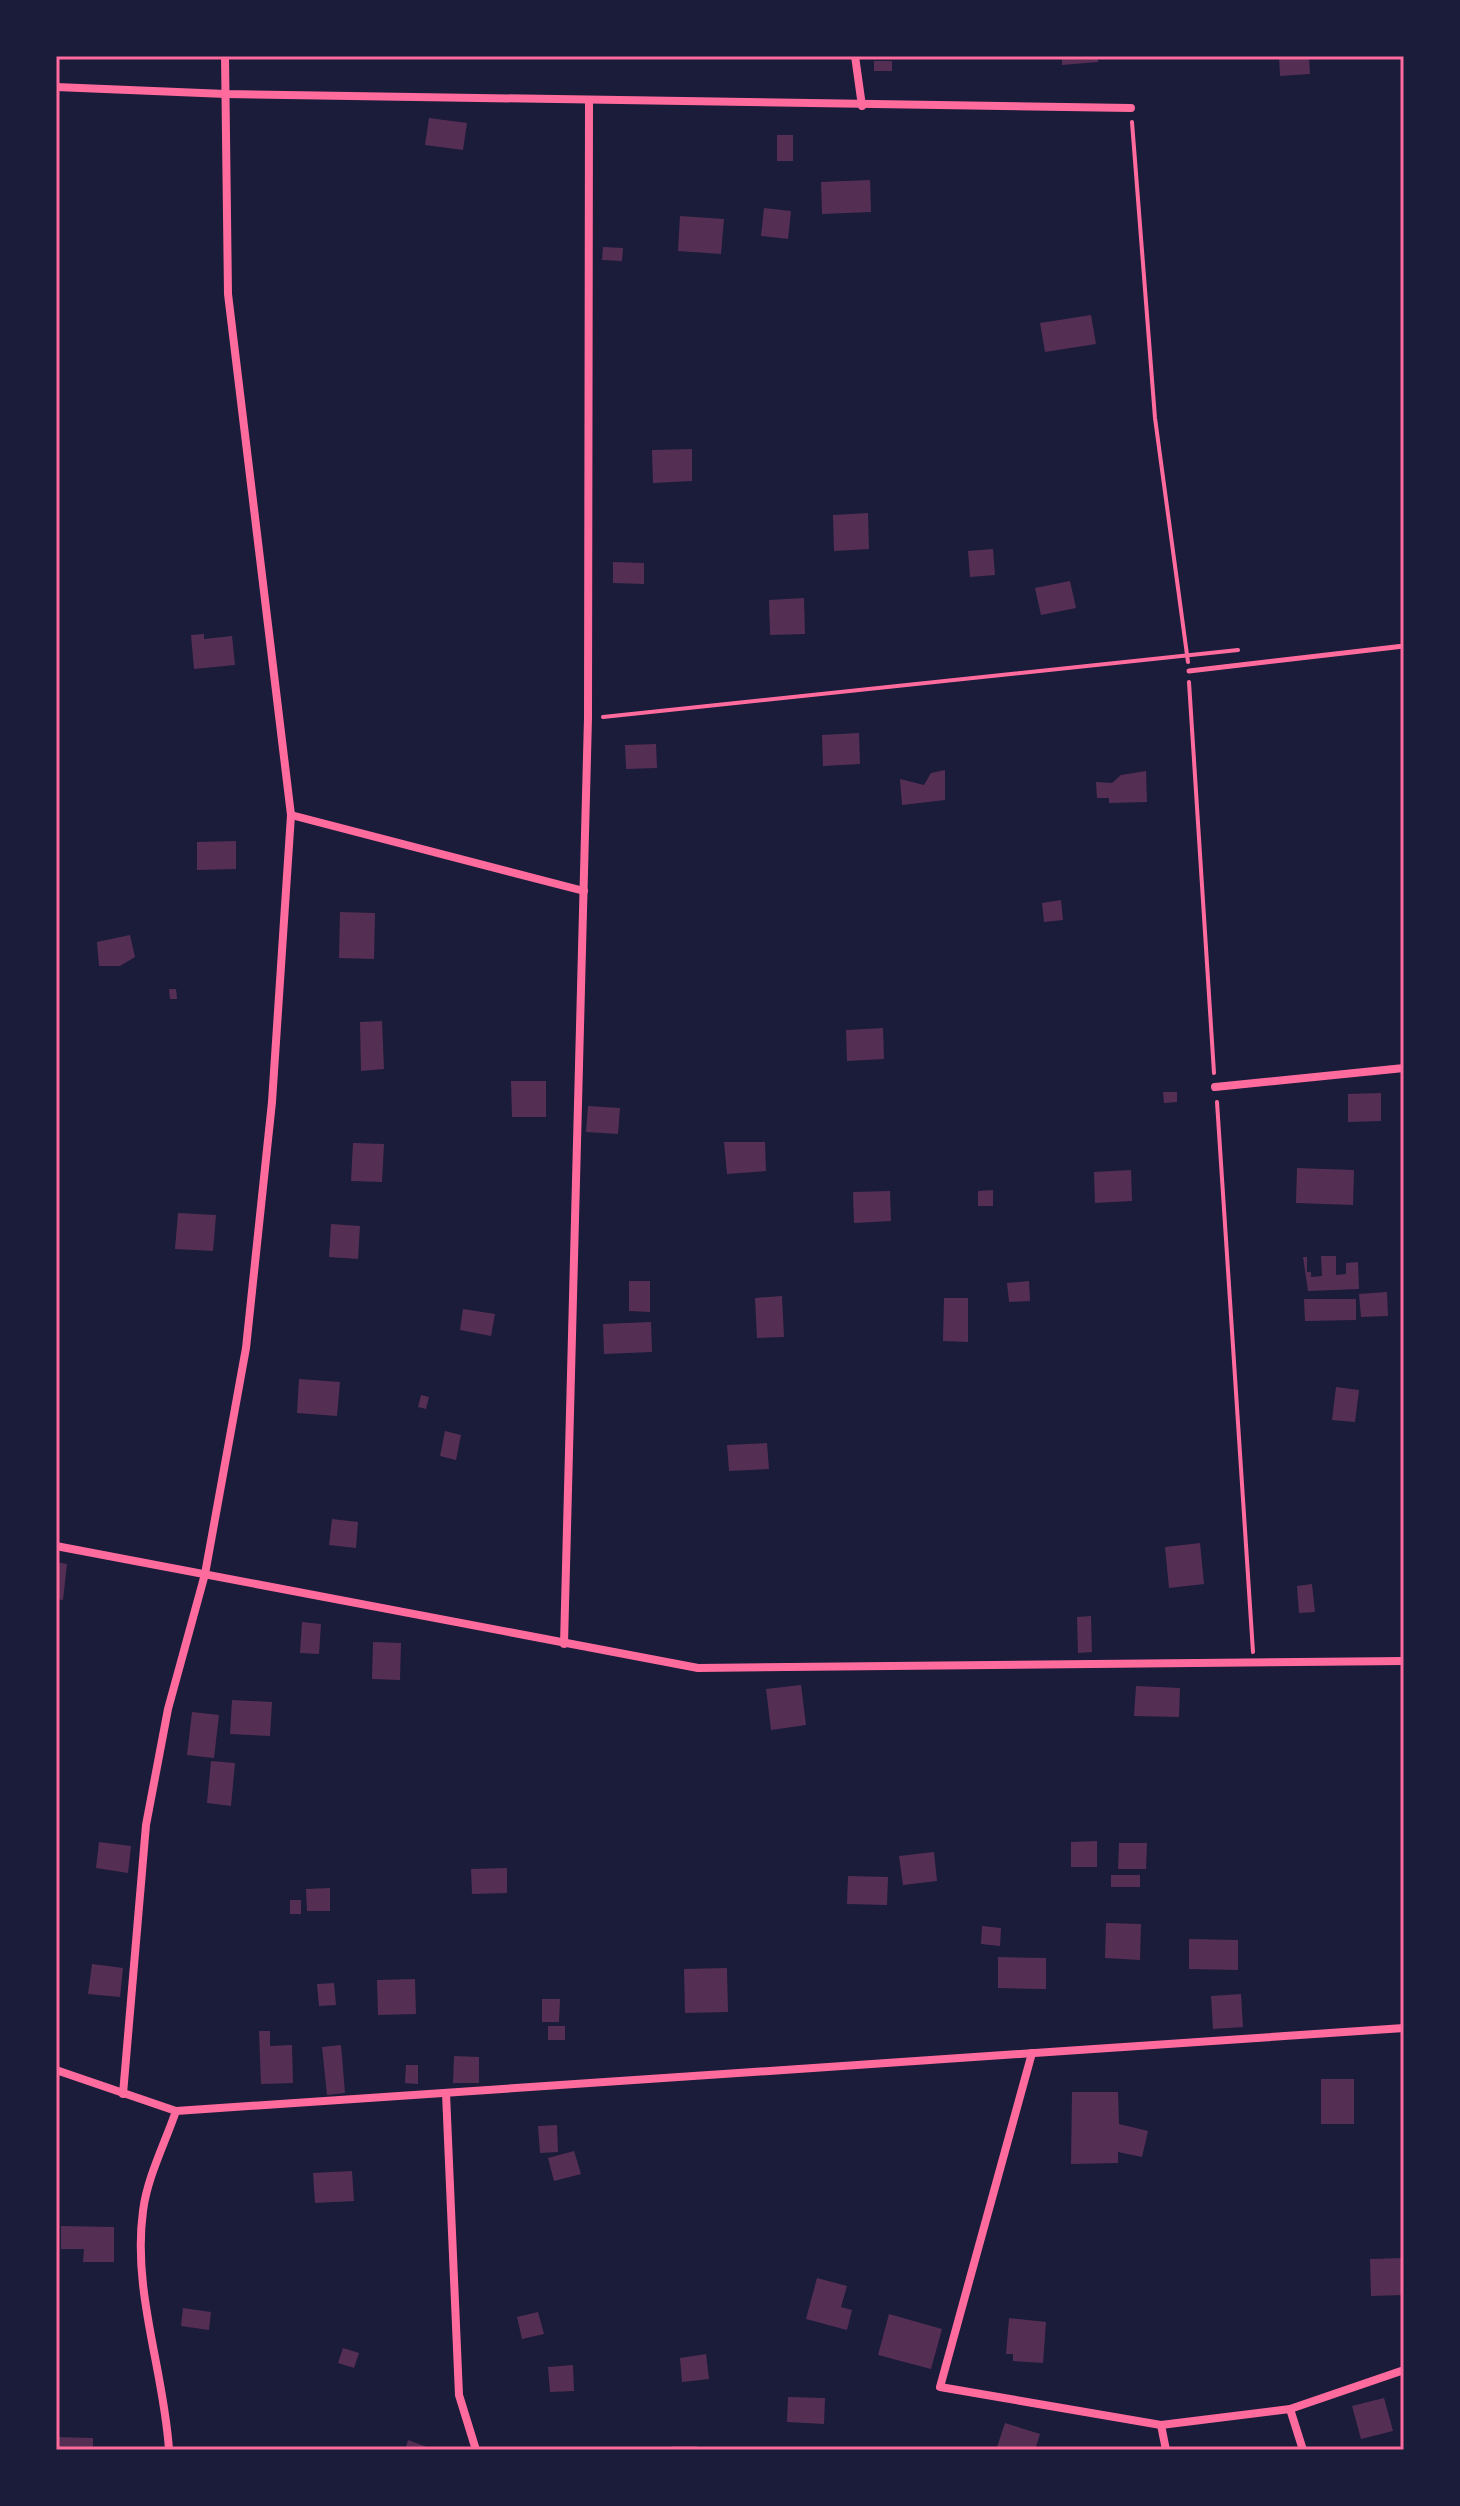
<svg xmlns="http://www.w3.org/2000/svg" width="1460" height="2506" viewBox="0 0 1460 2506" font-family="'Playfair Display',serif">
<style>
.building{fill:#542f53}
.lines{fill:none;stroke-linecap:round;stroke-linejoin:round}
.path{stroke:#ff6b9d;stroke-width:4}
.service{stroke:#ff6b9d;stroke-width:5}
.minor{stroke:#ff6b9d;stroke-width:8}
.neatline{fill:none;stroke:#ff6b9d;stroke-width:3}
</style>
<rect width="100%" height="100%" fill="#1b1b3a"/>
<g class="building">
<path d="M1062,56H1098V62L1062,65Z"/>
<path d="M1279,56H1309L1310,74L1280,76Z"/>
<rect x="874" y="61" width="18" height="10"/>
<path d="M429,118L467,123L463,150L425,145Z"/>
<rect x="777" y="135" width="16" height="26"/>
<path d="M870,180L871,212L822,214L821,182Z"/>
<path d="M764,208L791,211L788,239L761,236Z"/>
<path d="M680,216L724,219L721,254L678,251Z"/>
<path d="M603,247L623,248L622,261L602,260Z"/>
<path d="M1091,315L1096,344L1045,352L1040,323Z"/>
<path d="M692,449V481L653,483L652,450Z"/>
<path d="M868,513L869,549L834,551L833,515Z"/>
<path d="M993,549L995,575L970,577L968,551Z"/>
<path d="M613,562L644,563V584L613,583Z"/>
<path d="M1070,581L1076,608L1041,615L1035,588Z"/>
<path d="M804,598L805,634L770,635L769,600Z"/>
<path d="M204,634V639L232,636L235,665L194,669L191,635Z"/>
<path d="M859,733L860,764L823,766L822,735Z"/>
<path d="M656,744L657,768L626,769L625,745Z"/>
<path d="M945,770V800L902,805L900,779L924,785L931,773Z"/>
<path d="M1146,771L1147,802L1109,803V798H1097L1096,782L1112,783L1121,775Z"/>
<path d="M236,841V869L197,870V842Z"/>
<path d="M1061,900L1063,920L1044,922L1042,903Z"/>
<path d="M340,912L375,913L374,959L339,958Z"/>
<path d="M130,935L135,957L120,966H99L97,942Z"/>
<path d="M169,989H176L177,999H170Z"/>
<path d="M382,1021L384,1069L361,1071L360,1022Z"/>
<path d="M883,1028L884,1059L847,1061L846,1030Z"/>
<path d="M511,1081H546V1117H512Z"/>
<path d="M1163,1092H1177V1102L1164,1103Z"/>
<path d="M1381,1093V1121L1348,1122V1094Z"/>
<path d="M588,1106L620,1108L618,1134L586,1132Z"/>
<path d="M724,1142H765L766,1171L727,1174Z"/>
<path d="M353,1143L384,1144L382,1182L351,1181Z"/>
<path d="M1297,1168L1354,1170L1353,1205L1296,1203Z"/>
<path d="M1131,1170L1132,1201L1095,1203L1094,1172Z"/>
<path d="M993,1190V1206H978V1191Z"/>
<path d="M890,1191L891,1221L854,1223L853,1192Z"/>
<path d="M178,1213L216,1215L213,1251L175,1249Z"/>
<path d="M331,1224L360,1226L358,1259L329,1257Z"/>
<path d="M1321,1256H1336V1275L1346,1274V1263L1358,1262L1359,1289L1308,1291L1303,1257H1307V1272H1311V1277L1322,1276Z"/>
<path d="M629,1281H650V1312L629,1311Z"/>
<path d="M1029,1281L1030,1301L1009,1302L1007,1283Z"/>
<path d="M1387,1292L1388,1316L1361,1317L1359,1294Z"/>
<path d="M782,1296L784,1337L757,1338L755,1298Z"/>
<path d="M944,1298H968V1342L943,1341Z"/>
<path d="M1304,1299H1356V1320L1305,1321Z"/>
<path d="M463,1309L495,1314L491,1336L460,1330Z"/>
<path d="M651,1322L652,1352L604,1354L603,1324Z"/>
<path d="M299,1379L340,1382L337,1416L297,1413Z"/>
<path d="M1336,1387L1359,1390L1355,1422L1332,1420Z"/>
<path d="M421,1395L429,1397L426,1409L418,1407Z"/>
<path d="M445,1431L461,1435L456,1460L440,1456Z"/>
<path d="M767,1443L769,1469L729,1471L727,1445Z"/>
<path d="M332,1519L358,1522L356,1548L329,1545Z"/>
<path d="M1200,1543L1204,1584L1169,1588L1165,1547Z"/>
<path d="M56,1562L67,1564L63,1600L56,1599Z"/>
<path d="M1312,1584L1315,1612L1299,1613L1297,1586Z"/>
<path d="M1091,1616L1092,1652L1078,1653L1077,1617Z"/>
<path d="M302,1622L321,1624L319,1654L300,1653Z"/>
<path d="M373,1642L401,1643L400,1680L372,1679Z"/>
<path d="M801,1685L806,1725L771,1730L766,1689Z"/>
<path d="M1136,1686L1180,1688L1179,1717L1134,1716Z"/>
<path d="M232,1700L272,1702L270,1736L230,1734Z"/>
<path d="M192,1712L219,1715L214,1758L187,1755Z"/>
<path d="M211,1761L235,1763L231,1806L207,1803Z"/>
<path d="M1097,1841V1867H1071V1842Z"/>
<path d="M99,1842L131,1846L128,1873L96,1868Z"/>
<path d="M1119,1843H1147L1146,1869H1118Z"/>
<path d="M934,1852L937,1881L903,1885L899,1856Z"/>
<path d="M507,1868V1893L472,1894L471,1869Z"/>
<rect x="1111" y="1875" width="29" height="12"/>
<path d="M848,1876L888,1877L887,1905L847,1904Z"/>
<path d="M330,1888V1911H307L306,1889Z"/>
<rect x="290" y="1900" width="11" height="14"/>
<path d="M1106,1923L1141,1924L1140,1960L1105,1958Z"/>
<path d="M982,1926L1001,1928L1000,1946L981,1944Z"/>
<path d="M1189,1939L1238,1940V1970L1189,1969Z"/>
<path d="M998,1957L1046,1958V1989L998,1988Z"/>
<path d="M92,1964L123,1968L120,1997L88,1994Z"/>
<path d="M727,1968L728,2012L685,2013L684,1969Z"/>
<path d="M415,1979L416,2014L378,2015L377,1980Z"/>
<path d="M334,1983L336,2005L319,2006L317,1984Z"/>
<path d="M1241,1994L1243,2027L1213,2029L1211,1996Z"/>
<path d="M542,1999H560L559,2022H542Z"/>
<rect x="548" y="2026" width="17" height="14"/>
<path d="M259,2031H270V2046L292,2045L293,2083L261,2084Z"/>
<path d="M341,2045L345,2093L327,2095L322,2047Z"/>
<path d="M454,2056L479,2057V2083H453Z"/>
<path d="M406,2065H418V2084L405,2083Z"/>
<rect x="1321" y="2079" width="33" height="45"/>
<path d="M1072,2092H1118L1119,2124L1148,2131L1142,2157L1118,2152V2163L1071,2164Z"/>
<path d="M557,2125L558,2152L540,2153L538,2126Z"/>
<path d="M574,2151L581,2174L554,2181L548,2158Z"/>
<path d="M352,2171L354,2201L315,2203L313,2173Z"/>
<path d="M61,2226L114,2227V2262H83L84,2249H61Z"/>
<path d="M1404,2258V2295L1371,2296L1370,2259Z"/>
<path d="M817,2278L847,2286L841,2307L852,2310L847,2330L806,2319Z"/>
<path d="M183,2308L211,2312L209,2330L181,2326Z"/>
<path d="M538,2312L544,2334L522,2339L517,2317Z"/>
<path d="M889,2314L942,2329L931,2369L878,2355Z"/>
<path d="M1009,2318L1046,2322L1043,2363L1013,2361V2354H1006Z"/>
<path d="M343,2348L359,2353L354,2368L338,2363Z"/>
<path d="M706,2354L709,2379L682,2382L680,2358Z"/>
<path d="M573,2365L574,2391L550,2392L548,2367Z"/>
<path d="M788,2397L825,2398L824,2424L787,2422Z"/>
<path d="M1384,2398L1393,2431L1361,2439L1352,2406Z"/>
<path d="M1005,2423L1040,2434L1035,2450H996Z"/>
<path d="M56,2437L93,2438V2450H56Z"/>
<path d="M408,2440L427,2447L426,2450H405Z"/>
<rect x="672" y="2446" width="25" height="4"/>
</g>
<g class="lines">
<g class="path">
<path d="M1132,122L1155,418L1188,662"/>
<path d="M1189,682L1214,1073"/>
<path d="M603,717L1238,650"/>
<path d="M1217,1102L1253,1652"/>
</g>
<path class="service" d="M1189,671L1404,646"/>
<g class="minor">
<path d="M855,56L862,106"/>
<path d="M56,87L226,94L1131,108"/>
<path d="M291,815L584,891"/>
<path d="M1215,1087L1404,1068"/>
<path d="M56,1546L698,1668L1404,1661"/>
<path d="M564,1644L588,718L589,101"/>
<path d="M1032,2053L940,2387L1161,2425L1290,2409L1404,2370"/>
<path d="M56,2070L176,2111L1404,2028"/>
<path d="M446,2093L459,2395L476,2450"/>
<path d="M123,2094L146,1825L168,1709L205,1574L246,1348L272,1102L291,815L228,294L225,56"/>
<path d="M1290,2409L1303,2450"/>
<path d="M1161,2425L1166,2450"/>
<path d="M169,2450C164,2371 132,2291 143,2211C147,2178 165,2143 176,2111"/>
</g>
</g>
<rect width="1460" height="2506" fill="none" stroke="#1b1b3a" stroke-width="116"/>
<rect x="58" y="58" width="1344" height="2390" class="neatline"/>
</svg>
